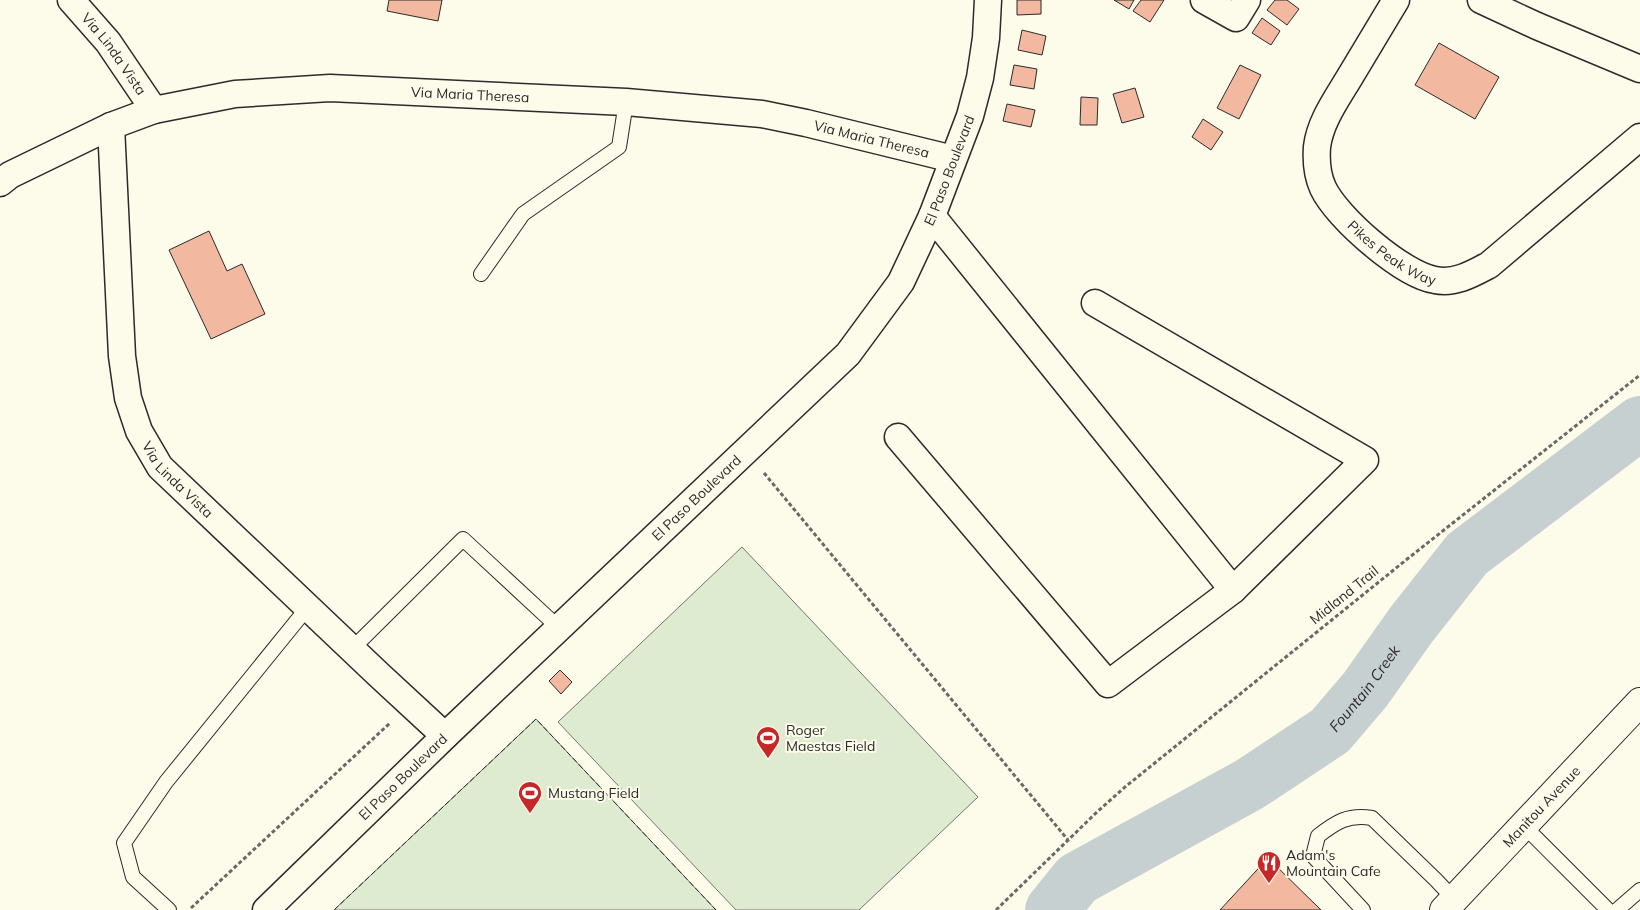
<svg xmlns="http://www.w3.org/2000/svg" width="1640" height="910" viewBox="0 0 1640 910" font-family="Mulish,sans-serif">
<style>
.green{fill:#deebd1;stroke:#74746e}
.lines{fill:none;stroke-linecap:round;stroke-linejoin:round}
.river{stroke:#c7d0d0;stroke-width:54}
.building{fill:#f2b8a0;stroke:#2b2b2b}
.service-casing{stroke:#2b2b2b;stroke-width:16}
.minor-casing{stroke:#2b2b2b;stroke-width:29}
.secondary-casing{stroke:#2b2b2b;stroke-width:30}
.path{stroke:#6a6964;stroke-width:3;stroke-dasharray:4 2.5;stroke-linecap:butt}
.service{stroke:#fdfbea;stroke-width:14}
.minor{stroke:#fdfbea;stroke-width:26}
.secondary{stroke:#fdfbea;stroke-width:28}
.fence{stroke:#2b2b2b;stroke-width:1;stroke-dasharray:6 2.5;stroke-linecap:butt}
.labels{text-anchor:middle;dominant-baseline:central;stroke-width:4;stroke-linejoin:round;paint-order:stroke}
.street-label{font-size:14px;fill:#2b2b2b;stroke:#fdfbea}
.poi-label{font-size:14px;fill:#2b2b2b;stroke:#fdfbea;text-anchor:start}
.water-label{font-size:15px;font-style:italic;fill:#2b2b2b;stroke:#fdfbea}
</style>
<rect width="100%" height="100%" fill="#fdfbea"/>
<g class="green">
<path d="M742,547L978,797L859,910H736L558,722Z"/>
<path d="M536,719L716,910H334Z"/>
</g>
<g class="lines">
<path class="river" id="s1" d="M1052,910L1077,879L1250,784L1330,731L1365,690L1411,625L1467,554L1640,423"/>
</g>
<g class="building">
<path d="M389,0H442L438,21L387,11Z"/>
<path d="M1017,0H1041V14L1017,15Z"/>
<path d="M1114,0H1134L1129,9Z"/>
<path d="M1141,0H1164L1150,22L1133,11Z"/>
<path d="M1275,0H1287L1299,9L1287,25L1267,10Z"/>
<path d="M1262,18L1280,31L1271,45L1252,33Z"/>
<path d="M1022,30L1046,36L1042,55L1018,50Z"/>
<path d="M1439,43L1499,77L1475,119L1415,85Z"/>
<path d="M1014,65L1037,69L1034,89L1010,85Z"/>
<path d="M1240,65L1261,75L1239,119L1217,108Z"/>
<path d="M1135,88L1144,117L1122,123L1113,94Z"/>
<path d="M1081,97L1098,98L1097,125H1080Z"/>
<path d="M1007,104L1035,110L1031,127L1003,121Z"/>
<path d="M1203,119L1223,132L1211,150L1192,137Z"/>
<path d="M209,231L227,271L242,264L265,314L211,339L169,250Z"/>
<path d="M560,670L572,682L561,694L549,681Z"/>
<path d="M1268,858L1321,910H1220Z"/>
</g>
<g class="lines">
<g class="service-casing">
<g id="service">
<path d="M481,274L523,214L619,147L626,102"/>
<path d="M352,649L463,539L559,628"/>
<path d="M1524,826L1608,910"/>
<path d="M169,910L133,877L124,843L166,782L308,607"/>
<path d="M1363,910L1313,856L1318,836C1336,822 1348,814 1372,818L1436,880L1454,899"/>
<path d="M1617,910L1640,890"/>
</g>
</g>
<g class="minor-casing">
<g id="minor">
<path id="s2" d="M71,0L108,42L154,110"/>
<path d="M1204,0L1236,18L1247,0"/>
<path id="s3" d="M1396,0C1381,25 1366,50 1351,75C1338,97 1320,121 1317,147C1316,161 1317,175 1323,188C1337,218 1403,275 1435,280C1455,284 1472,274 1489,265L1640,137"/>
<path d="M1481,0L1537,26L1640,69"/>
<path id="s4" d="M111,126L122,356L128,398L139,431L160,467L378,674L445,736"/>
<path id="s5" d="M0,183L10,175L111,126L154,110L235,94L330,88L626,102L762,114L806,123L953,159"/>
<path d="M932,216L1233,590"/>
<path d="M898,437L1108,684L1233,590L1365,460L1095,303"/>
<path id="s6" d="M266,910L445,736L848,354L901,282L932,216L970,116L980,78L986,38L988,0"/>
</g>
</g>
<g class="secondary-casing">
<g id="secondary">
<path id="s7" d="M1444,910L1640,702"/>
</g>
</g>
<g class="path">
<path d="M764,473L1068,840"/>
<path d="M191,908L390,723"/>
<path d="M996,910L1097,812L1125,787L1406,560L1640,375"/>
</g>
<use href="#service" class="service"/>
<use href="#minor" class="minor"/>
<use href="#secondary" class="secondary"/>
<path class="fence" d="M334,910L536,719L716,910"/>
</g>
<defs>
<g id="stadium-pin" transform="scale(1.25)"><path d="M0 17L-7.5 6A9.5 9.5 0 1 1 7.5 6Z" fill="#c62828" stroke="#fdfbea"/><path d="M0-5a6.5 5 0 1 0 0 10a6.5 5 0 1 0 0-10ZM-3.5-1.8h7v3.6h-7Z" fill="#fff"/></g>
<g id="restaurant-pin" transform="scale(1.25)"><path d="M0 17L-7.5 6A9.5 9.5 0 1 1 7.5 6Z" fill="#c62828" stroke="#fdfbea"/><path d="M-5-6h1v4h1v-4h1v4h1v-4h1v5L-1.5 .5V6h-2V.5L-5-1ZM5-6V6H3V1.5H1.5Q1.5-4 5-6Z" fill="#fff"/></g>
</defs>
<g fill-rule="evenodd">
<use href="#stadium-pin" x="768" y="738"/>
<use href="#stadium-pin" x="530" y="793"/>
<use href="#restaurant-pin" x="1269" y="863"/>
</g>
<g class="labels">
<g class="street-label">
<text stroke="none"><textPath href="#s2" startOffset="69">Via Linda Vista</textPath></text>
<text stroke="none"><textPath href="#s5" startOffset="489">Via Maria Theresa</textPath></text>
<text stroke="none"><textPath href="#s5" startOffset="894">Via Maria Theresa</textPath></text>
<text stroke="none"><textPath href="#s6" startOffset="1016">El Paso Boulevard</textPath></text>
<text stroke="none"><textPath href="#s3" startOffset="306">Pikes Peak Way</textPath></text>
<text stroke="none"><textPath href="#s4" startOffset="370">Via Linda Vista</textPath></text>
<text stroke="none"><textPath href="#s6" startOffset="596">El Paso Boulevard</textPath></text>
<text transform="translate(1344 595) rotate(-39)">Midland Trail</text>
<text stroke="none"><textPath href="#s6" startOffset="191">El Paso Boulevard</textPath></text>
<text stroke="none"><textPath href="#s7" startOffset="142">Manitou Avenue</textPath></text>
</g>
<g class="poi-label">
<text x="786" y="730">Roger<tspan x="786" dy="16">Maestas Field</tspan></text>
<text x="548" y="793">Mustang Field</text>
<text x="1286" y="855">Adam's<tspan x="1286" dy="16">Mountain Cafe</tspan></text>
</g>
<g class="water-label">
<text stroke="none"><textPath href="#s1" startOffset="388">Fountain Creek</textPath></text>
</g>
</g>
</svg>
